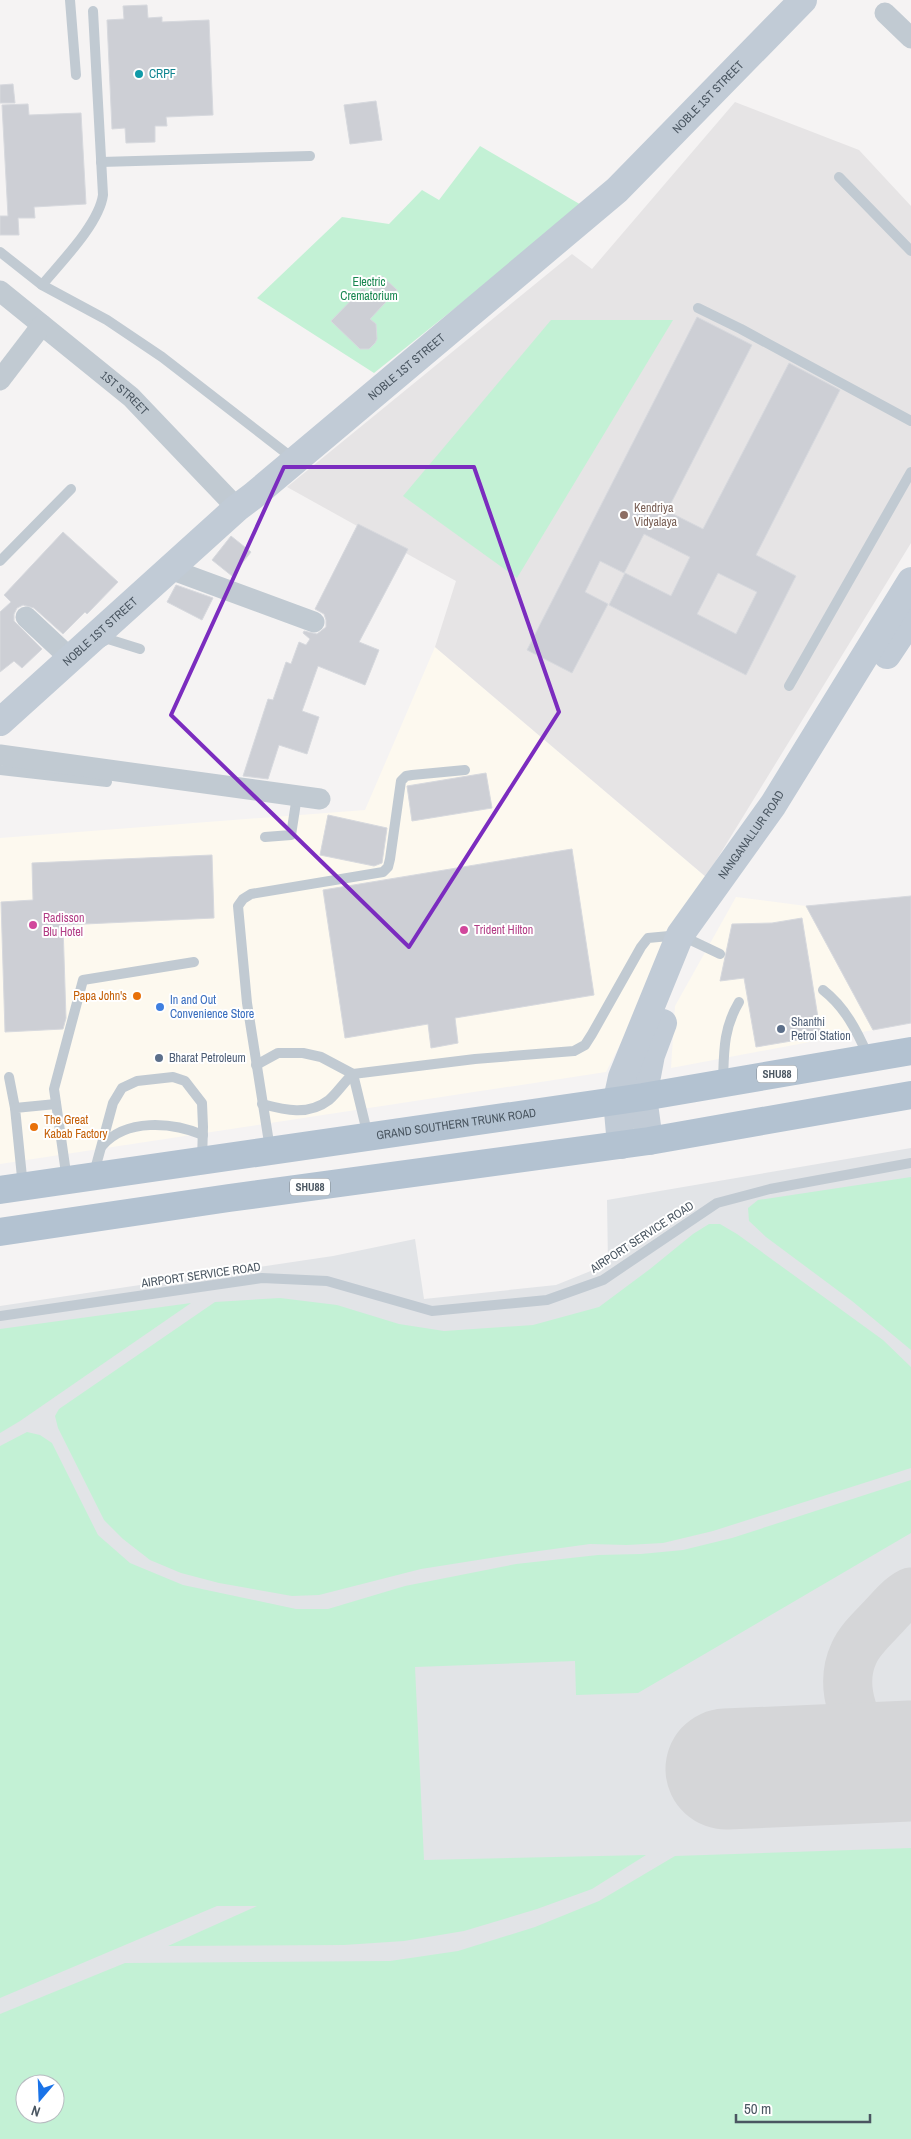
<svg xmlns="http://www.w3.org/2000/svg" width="911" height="2139" viewBox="0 0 911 2139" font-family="'Archivo Narrow',sans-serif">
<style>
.commercial{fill:#fdf9ef}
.education{fill:#e6e4e5}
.airport{fill:#e2e4e7;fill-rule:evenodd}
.green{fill:#c3f1d5;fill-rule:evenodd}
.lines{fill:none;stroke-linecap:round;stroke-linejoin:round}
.taxiway{stroke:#d5d6d8;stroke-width:49}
.runway{stroke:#d5d6d8;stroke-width:121}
.building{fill:#cdcfd5;stroke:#d7d9de;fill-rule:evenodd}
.lane{stroke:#c1cad2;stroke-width:10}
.street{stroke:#c1cad2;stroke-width:21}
.secondary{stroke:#c1cbd6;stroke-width:28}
.primary{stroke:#b3c2d1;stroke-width:28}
.marked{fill:none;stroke:#7b2cbf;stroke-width:4;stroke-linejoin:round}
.culture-dot{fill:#0f9aa8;stroke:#fff;stroke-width:2}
.education-dot{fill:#8d6e63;stroke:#fff;stroke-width:2}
.hotel-dot{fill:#d1479c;stroke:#fff;stroke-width:2}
.food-dot{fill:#e8710a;stroke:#fff;stroke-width:2}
.shop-dot{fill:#3f7fe0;stroke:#fff;stroke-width:2}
.service-dot{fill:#5c6f8a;stroke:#fff;stroke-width:2}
.labels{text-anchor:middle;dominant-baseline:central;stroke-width:4;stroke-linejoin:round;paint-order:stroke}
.shield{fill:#fff;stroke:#808990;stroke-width:1}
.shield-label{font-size:11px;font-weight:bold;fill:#4a5661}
.culture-label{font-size:12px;fill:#0d838f;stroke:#fff;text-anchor:start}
.street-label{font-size:12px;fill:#4a5661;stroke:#fff}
.park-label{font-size:12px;fill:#17864f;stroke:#fff}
.education-label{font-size:12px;fill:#785e54;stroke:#fff;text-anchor:start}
.hotel-label{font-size:12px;fill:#b23c85;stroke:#fff;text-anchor:start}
.food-label{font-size:12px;fill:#c56008;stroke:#fff;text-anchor:end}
.shop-label{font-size:12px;fill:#366cbe;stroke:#fff;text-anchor:start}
.service-label{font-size:12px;fill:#4e5e75;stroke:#fff;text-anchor:start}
</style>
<rect width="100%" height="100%" fill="#f5f3f3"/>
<g class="commercial">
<path d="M435,647L706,877L606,1072L0,1164V838L365,810Z"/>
<path d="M736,897L806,906L873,1030L671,1068L675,1006Z"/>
</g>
<path class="education" d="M735,102L859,150L911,206V543L706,877L435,647L456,581L287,487L572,254L592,269Z"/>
<path class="airport" d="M911,1148V2139H0V1306L333,1256L415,1239L424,1299L556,1285L608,1264L607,1200ZM25,2084H55V2114H25Z"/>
<g class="green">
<path d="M480,146L583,206L374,373L257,298L342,217L389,224L422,190L439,200Z"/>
<path d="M551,320H673L517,578L403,496Z"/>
<path d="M911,1177V1350L852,1301L766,1237L749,1221L748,1208L758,1200Z"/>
<path d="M709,1224H720L737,1234L883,1340L911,1367V1468L713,1531L663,1543L627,1545L590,1544L503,1556L421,1569L319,1595L292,1596L219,1583L181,1573L150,1560L123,1539L104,1520L58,1428L55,1416L59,1409L215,1302L280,1298L337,1305L399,1324L444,1331L533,1325L599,1307L650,1269L693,1234Z"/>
<path d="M191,1303L20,1421L0,1433V1329Z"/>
<path d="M27,1432L40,1435L52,1443L98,1535L130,1563L183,1585L296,1609H328L405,1586L516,1564L598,1555L641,1554L683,1550L732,1538L911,1480V1533L638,1693L576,1695L575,1661L415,1667L424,1860L646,1855L592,1889L537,1909L464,1931L404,1941L344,1945L168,1946L257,1906H217L0,1998V1446Z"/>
<path d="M911,1848V2139H0V2014L125,1963L390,1961L458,1951L535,1927L599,1901L675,1856ZM25,2084H55V2114H25Z"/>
</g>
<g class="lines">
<path class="taxiway" d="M905,1761C898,1759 889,1758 883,1754C855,1732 838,1687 854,1653C860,1639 875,1626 885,1615C893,1606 901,1597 911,1592"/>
<path class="runway" d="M726,1769L911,1761"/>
</g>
<g class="building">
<path d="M147,5L148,18L162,17V22L209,20L213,115L166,117L167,126H155V142L126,143L125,128L112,129L107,20L124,19L123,6Z"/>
<path d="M13,84L15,103H0V85Z"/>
<path d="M376,101L382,140L350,144L344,105Z"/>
<path d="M28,104L29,115L81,113L86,204L34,207L35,218H18L19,235H0V216H8L2,105Z"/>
<path d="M382,276L397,290L370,319L376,324L377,339L375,343L369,349H360L331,321L363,288L367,292Z"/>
<path d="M697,317L752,345L667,511L703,529L789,363L840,390L756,555L796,576L746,675L609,605L625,573L671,596L690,557L644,534L624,573L600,561L585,592L608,604L572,673L527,650ZM718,573L757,592L736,634L697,614Z"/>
<path d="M358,524L408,549L359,642L379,650L365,685L318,666L302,711L319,717L307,754L279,745L268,779L243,776L268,699L273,700L286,662L291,664L299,642L306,645L310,639L303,633L304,631L317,634L326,627V620L324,614L315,609Z"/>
<path d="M63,532L118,582L87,614L85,612L63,634L34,608L23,605L17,608L14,614V621L42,649L22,668L14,661L0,672V612L11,602L4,595Z"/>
<path d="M231,536L251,552L232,576L212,560Z"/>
<path d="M176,585L213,598L202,620L167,602Z"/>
<path d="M486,773L492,808L412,821L407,786Z"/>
<path d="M328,815L387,828L382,863L374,866L320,855Z"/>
<path d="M572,849L594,995L455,1018L458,1043L431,1048L428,1024L345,1038L323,890Z"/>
<path d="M212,855L214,918L63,925L66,1018L63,1029L5,1032L1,902L33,900L32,863Z"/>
<path d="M911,896V1023L873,1030L806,906Z"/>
<path d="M802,918L821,1036L756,1047L744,978L720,981L732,924L772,923Z"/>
</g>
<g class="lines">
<g class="lane">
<path d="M70,0L76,75"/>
<path d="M101,162L310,156"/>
<path d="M839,177L911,251"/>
<path d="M0,252L42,285L107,320L162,357L295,460"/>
<path d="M42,285C61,262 99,224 103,195L93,11"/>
<path d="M698,308L741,329L911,421"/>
<path d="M0,561L71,489"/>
<path d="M99,644L108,639L140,649"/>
<path d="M789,686L911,472"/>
<path d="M0,770L107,782"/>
<path d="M265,837L291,835L297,796"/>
<path d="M823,990C845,1007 857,1031 868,1056"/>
<path d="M256,1065L278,1053H303L321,1057L353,1074L368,1136"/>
<path d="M9,1077L15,1108"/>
<path d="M723,1082C724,1052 723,1029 739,1002"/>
<path d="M262,1104C285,1110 308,1116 329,1100C338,1092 344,1082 353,1074L475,1059L574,1051L585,1045L592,1034L641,947L648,938L680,935L720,954"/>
<path d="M102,1146C126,1118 172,1122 203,1135"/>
<path d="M270,1149L247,1003L238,906L243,899L251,894L383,872L388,867L390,859L401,781L406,776L412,775L465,770"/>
<path d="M94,1173L113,1103L122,1088L137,1081L173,1077L185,1081L202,1103L203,1127L202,1160"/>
<path d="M67,1180L54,1089L83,980L194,962"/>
<path d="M23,1187L15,1108L56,1104"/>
<path d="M0,1316L262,1278L327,1281L432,1311L547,1300L603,1280L717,1203L770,1189L911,1163"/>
</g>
<g class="street">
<path d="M885,13L911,38"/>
<path id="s1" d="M0,291L131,397L237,508"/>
<path d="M0,380L42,325"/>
<path d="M170,569L314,622"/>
<path d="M26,617L71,659"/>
<path d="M0,755L320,799"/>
</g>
<g class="secondary">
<path d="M887,655L911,619"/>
<path id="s2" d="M0,722L237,508L253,496L617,190L803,0"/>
<path d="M649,1141L643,1097L651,1055L663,1023"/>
<path id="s3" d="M621,1145L617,1100L622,1077L680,935L773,805L911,581"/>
</g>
<g class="primary">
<path id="s4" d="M0,1190L643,1097L911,1051"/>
<path d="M0,1232L229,1198L649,1141L911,1095"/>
</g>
</g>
<path class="marked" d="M284,467H474L559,712L409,947L171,715Z"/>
<circle class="culture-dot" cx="139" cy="74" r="5"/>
<circle class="education-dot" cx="624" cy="515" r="5"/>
<g class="hotel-dot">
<circle cx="33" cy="925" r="5"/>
<circle cx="464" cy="930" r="5"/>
</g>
<g class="food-dot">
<circle cx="137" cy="996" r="5"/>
<circle cx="34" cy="1127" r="5"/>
</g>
<circle class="shop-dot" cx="160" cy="1007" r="5"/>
<g class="service-dot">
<circle cx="781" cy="1029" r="5"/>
<circle cx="159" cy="1058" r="5"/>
</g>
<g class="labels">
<g class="shield">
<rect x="757" y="1065.5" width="40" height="17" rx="4"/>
<rect x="290" y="1178.5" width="40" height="17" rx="4"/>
</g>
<g class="shield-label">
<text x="777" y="1074">SHU88</text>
<text x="310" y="1187">SHU88</text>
</g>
<g class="culture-label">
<text x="149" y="74">CRPF</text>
</g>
<g class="street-label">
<text stroke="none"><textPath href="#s2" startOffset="945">NOBLE 1ST STREET</textPath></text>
<text stroke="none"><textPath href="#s2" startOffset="540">NOBLE 1ST STREET</textPath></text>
<text stroke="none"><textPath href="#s1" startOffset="161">1ST STREET</textPath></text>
<text stroke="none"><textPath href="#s2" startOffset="135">NOBLE 1ST STREET</textPath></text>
<text stroke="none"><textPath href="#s3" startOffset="345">NANGANALLUR ROAD</textPath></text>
<text stroke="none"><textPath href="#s4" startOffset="461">GRAND SOUTHERN TRUNK ROAD</textPath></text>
<text transform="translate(642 1237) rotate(-33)">AIRPORT SERVICE ROAD</text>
<text transform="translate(201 1275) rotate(-8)">AIRPORT SERVICE ROAD</text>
</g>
<g class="park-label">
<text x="369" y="282">Electric<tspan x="369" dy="14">Crematorium</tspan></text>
</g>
<g class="education-label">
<text x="634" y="508">Kendriya<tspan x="634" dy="14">Vidyalaya</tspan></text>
</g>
<g class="hotel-label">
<text x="43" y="918">Radisson<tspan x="43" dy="14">Blu Hotel</tspan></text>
<text x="474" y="930">Trident Hilton</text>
</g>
<g class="food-label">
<text x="127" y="996">Papa John's</text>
<text x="44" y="1120" text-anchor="start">The Great<tspan x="44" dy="14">Kabab Factory</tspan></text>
</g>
<g class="shop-label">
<text x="170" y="1000">In and Out<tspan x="170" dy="14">Convenience Store</tspan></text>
</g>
<g class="service-label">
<text x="791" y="1022">Shanthi<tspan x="791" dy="14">Petrol Station</tspan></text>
<text x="169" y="1058">Bharat Petroleum</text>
</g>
</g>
<g transform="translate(40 2099) rotate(199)"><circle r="24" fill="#ffffff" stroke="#b7bbc0"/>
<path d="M0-4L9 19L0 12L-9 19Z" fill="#1a73e8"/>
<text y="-8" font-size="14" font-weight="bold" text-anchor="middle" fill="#4a5661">N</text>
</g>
<path d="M736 2114v8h134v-8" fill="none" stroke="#4a5661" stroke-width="2.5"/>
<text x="744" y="2114" font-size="15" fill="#4a5661" stroke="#ffffff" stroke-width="4" paint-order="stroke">50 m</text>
</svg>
